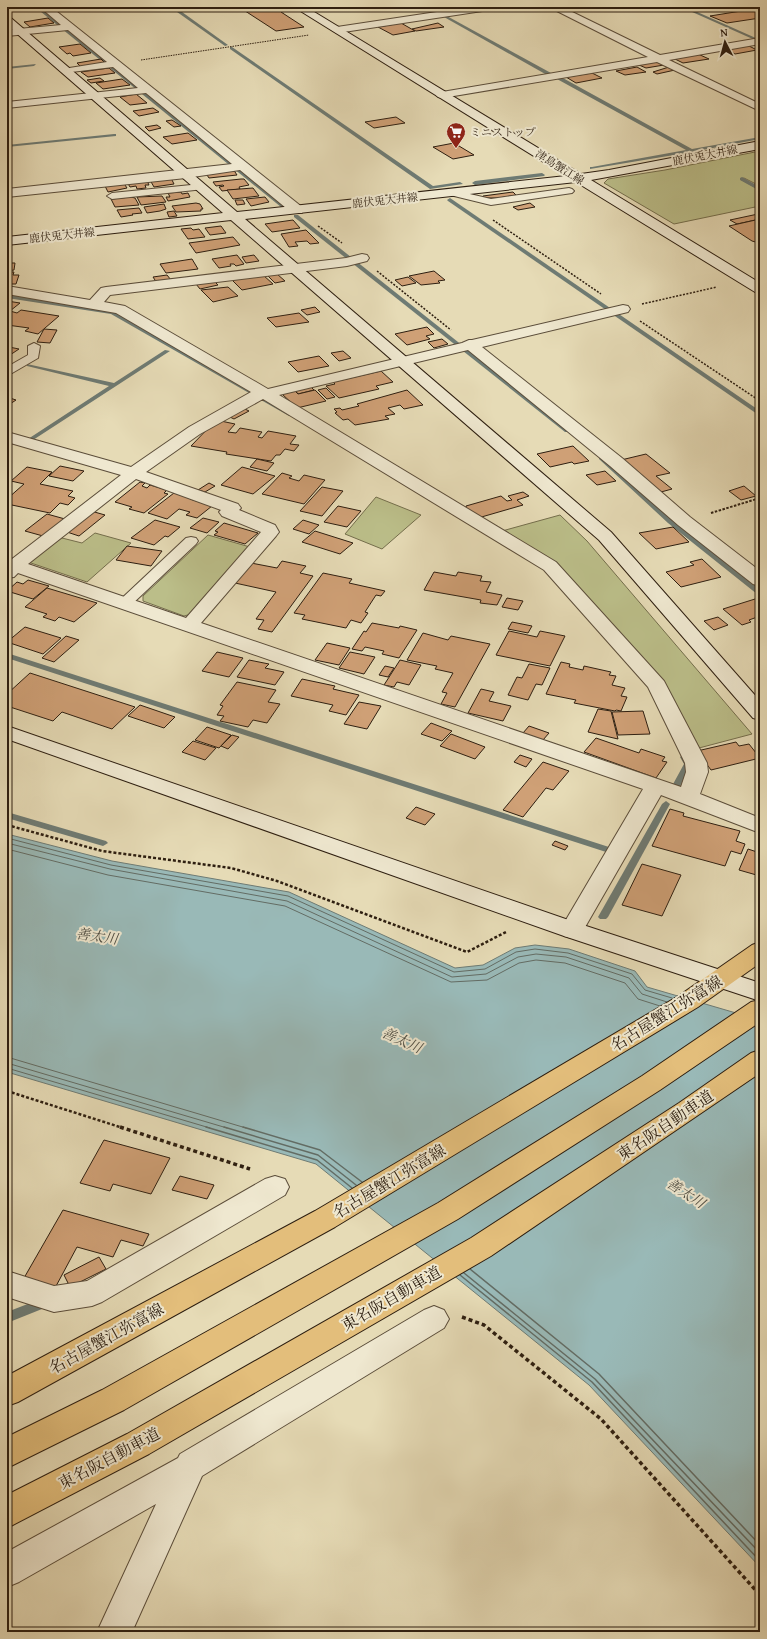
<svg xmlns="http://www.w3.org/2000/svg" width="767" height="1639" viewBox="0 0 767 1639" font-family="'Gentium Book Plus','Noto Serif JP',serif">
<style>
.green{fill:#bbbe89;stroke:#746e4c}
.water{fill:#99b9b7;stroke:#6e7b74}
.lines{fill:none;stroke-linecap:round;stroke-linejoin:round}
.shore-far1{stroke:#636c64;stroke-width:1}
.shore{stroke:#636c64;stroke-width:1.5}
.stream{fill:#6e7b74;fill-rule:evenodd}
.building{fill:#cfa076;stroke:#2d1e10}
.lane-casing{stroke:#5b4d3a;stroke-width:2}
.street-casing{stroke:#5b4d3a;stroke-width:2}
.secondary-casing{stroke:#2d1e10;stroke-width:2}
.primary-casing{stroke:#2d1e10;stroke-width:2}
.highway-casing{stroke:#2d1e10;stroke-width:2}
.path-far4{stroke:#2d1e10;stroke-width:1;stroke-dasharray:1.5 1;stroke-linecap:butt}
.path-far3{stroke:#2d1e10;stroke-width:1.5;stroke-dasharray:2 1.5;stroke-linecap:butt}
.path-far2{stroke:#2d1e10;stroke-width:2;stroke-dasharray:2.5 1.5;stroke-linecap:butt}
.path-far1{stroke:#2d1e10;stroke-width:2.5;stroke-dasharray:3 2;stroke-linecap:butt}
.path{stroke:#2d1e10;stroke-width:3.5;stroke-dasharray:4 3;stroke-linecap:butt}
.lane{fill:#efe8d0;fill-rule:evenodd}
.street{fill:#efe8d0;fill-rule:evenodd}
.secondary{fill:#efe8d0;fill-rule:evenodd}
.primary{fill:#e3be7b;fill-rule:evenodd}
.highway{fill:#e3be7b;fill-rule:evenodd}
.labels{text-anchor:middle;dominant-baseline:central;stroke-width:4;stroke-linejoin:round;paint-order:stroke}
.far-poi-label{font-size:11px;fill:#2d1e10;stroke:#efe8d0;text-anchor:start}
.far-street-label{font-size:11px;fill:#2d1e10;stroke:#efe8d0}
.water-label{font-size:14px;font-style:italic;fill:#4d4c42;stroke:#efe8d0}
.near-street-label{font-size:16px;fill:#2d1e10;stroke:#efe8d0}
</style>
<rect width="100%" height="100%" fill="#e6dbb6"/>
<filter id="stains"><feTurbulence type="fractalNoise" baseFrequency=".005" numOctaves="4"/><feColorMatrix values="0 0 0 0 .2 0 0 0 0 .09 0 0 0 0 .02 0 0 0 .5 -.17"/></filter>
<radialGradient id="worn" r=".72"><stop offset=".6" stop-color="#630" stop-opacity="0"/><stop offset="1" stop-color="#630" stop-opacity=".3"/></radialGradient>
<g class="green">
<path d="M760,151V186L744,178L740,179L760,190V206L674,224L604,183L608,179L665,170Z"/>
<path d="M376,497L421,515L382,549L345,534Z"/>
<path d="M560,515L587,541L752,734L699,748L660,682L554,565L502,531Z"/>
<path d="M95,533L131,543L87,582L28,562L58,537L82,543Z"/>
<path d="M208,535L250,547L195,613L184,616L143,601V596Z"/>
</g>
<path class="water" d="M7,834L112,861L289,892L455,968L483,965L515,948L535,945L569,949L635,971L647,987L760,1020V1567L589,1385L316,1164L7,1072Z"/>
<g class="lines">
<g class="shore-far1">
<path d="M7,838L111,865L288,896L454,972L485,969L516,952L535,949L568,953L632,974L645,990L672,998"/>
<path d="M7,843L110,869L287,901L452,977L486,974L518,957L536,954L566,957L629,978L642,994L667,1002"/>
<path d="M7,849L108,875L285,906L451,982L487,980L519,963L536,960L565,963L625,983L638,999L660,1006"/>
<path d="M7,1057L246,1128"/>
<path d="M7,1063L227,1128"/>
<path d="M7,1068L210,1128"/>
</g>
<g class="shore">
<path d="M206,1127L317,1160L352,1188"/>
<path d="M224,1127L318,1155L356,1185"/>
<path d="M243,1127L320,1150L362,1182"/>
<path d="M470,1269L599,1374L760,1545"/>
<path d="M464,1273L595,1379L760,1553"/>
<path d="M460,1275L592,1382L760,1561"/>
</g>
<g class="stream">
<path d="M35,7H39L285,205V207H281Z"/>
<path d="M170,7H175L228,45L225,46Z"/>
<path d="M426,7H431L439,12L436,13Z"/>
<path d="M681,7H686L758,39L755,40Z"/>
<path d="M445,15L551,73V74L547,75L444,17Z"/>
<path d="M230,47H232L433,186L460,182L463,184L430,189L230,49Z"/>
<path d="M36,64L34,66L7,69V67Z"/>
<path d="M557,77H561L692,149L760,137V139L692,152L590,169V167H592L686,150L557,79Z"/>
<path d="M114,134H116V136L7,147V145Z"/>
<path d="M542,173L545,175L544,176L475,185L472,183L475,181Z"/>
<path d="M742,177L760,187V191L740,180V178Z"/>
<path d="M450,198L760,411V416L448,201L447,200Z"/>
<path d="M294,215H298L569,430V432H565L294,217Z"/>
<path d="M7,294L115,312L294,415L289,416L111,314L7,298Z"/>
<path d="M165,350L170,351L33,440H29L28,439L109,386L27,366V364L114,383Z"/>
<path d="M601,456L603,457L674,519L760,588V594H757L668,523L599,459V457Z"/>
<path d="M7,653L612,848L614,850L612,852H606L7,658Z"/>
<path d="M684,754L687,755L692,764L679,788H673L672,786L684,764L680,757Z"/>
<path d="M666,801L670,804L608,917L606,919H600L598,917L662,804Z"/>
<path d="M7,812L106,841L108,843L103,846L7,818Z"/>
<path d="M38,1300L42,1301L44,1305L42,1309L7,1323V1312Z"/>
</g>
</g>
<g class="building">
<path d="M239,7H282L288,11L281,12L304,27L276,31Z"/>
<path d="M760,8V18L727,23L710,16Z"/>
<path d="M48,18L54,23L30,27L24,22Z"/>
<path d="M401,23L415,31L393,35L378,27Z"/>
<path d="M438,23L444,27L416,31L412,29Z"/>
<path d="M80,44L91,53L73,56L70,53L67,54L59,47Z"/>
<path d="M749,46L757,50L735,54L725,49Z"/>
<path d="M698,54L709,59L683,63L675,59Z"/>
<path d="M101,59L105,63L81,67L77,63Z"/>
<path d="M657,61L664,65L646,68L639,65Z"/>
<path d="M637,67L646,72L625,75L616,71Z"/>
<path d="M669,67L675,70L657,74L653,72Z"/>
<path d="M109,68L115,73L88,77L81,72Z"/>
<path d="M592,73L602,78L576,83L566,77Z"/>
<path d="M100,78L104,81L91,83L87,80Z"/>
<path d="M122,79L130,85L103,89L96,83Z"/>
<path d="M136,94L147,103L130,105L120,97Z"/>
<path d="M153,108L159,112L139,116L133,111Z"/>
<path d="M396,117L405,123L374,128L365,122Z"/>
<path d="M172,120L181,126L174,127L166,121Z"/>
<path d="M157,125L161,128L149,131L145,127Z"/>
<path d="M188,133L197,140L172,144L163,137Z"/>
<path d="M454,143L474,155L453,159L433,147Z"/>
<path d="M233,169L237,175L209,178L205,172Z"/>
<path d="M171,178L174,184L154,187L150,180Z"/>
<path d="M146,179L149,185H145L146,188L137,189L136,186L130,187L127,182Z"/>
<path d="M241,179H244L249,185L239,187L240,189L222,191L219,187L224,186L223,185L216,186L213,182Z"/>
<path d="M123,182L127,188L108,192L104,184Z"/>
<path d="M253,188L259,196L233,199L227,190Z"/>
<path d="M181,192L182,194L188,193L190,197L168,201L166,197H170L168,193Z"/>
<path d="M513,192L516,195L499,198H485L483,196Z"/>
<path d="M162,196L166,202L141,205L137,197Z"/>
<path d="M131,197L135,198L139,205L115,207L111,199Z"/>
<path d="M265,197L269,202L251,206L246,199Z"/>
<path d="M235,200H243L245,204L237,205Z"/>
<path d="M196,203L200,204L203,209H201V211L176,212L172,206Z"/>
<path d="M530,203L535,207L518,210L513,207Z"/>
<path d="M164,204L166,209L160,211L147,213L144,207Z"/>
<path d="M139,208L142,213L132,214L133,215L121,217L117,210Z"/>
<path d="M174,211L177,216L169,217L167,212Z"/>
<path d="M758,214L760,215V219L737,224L730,220Z"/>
<path d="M760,219L759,243L752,241L729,226Z"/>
<path d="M293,220L300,228L272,232L265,224Z"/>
<path d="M221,226L226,233L210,235L205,228Z"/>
<path d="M191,228L193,230L199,229L205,237L188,239L181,229Z"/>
<path d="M306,230L319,243L310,244L307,241L295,242L298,246L289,247L281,234Z"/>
<path d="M233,237L240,245L196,253L189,243Z"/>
<path d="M237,255L244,264L236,266L234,264H230L231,266L219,268L212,259Z"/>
<path d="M254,255L259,261L246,263L242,257Z"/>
<path d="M192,259L198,269L166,273L160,264Z"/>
<path d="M7,263H15L14,270L7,271Z"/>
<path d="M434,271L445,280L438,281L440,283L421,285L409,276Z"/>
<path d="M7,272H14L13,275H19L16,284H7Z"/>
<path d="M277,274L285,281L275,283L267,275Z"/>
<path d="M167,275L171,280L157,283L153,277Z"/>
<path d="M263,275L273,284L242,290L232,280Z"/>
<path d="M408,277L416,283L402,286L395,280Z"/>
<path d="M214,281L218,285L200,289L196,284Z"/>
<path d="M228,287L238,296L213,302L201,290Z"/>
<path d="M7,301L20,303L10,311L17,313L21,310L59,316L38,334L25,331L29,328L7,325Z"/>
<path d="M315,307L320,312L307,315L301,310Z"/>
<path d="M299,313L309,322L276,327L267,318Z"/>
<path d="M427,327L434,334L426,336L430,339L407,345L395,334Z"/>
<path d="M44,329L57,330L50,343L37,342Z"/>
<path d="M442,339L448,344L434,348L428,342Z"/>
<path d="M9,347L19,349L7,357V349Z"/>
<path d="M343,351L351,358L339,361L331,353Z"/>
<path d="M319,356L329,366L298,372L288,362Z"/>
<path d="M381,371L393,382L376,386L379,389L339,398L326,386L335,384L333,382Z"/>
<path d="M311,387L314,390L298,394L295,390Z"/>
<path d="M326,388L335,397L327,399L318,390Z"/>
<path d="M315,390L326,401L297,408L282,394L295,391L298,394Z"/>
<path d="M407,390L423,405L404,409L400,405L388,408L395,414L385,416L389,419L355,425L348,419L343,420L335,413L337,412L334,409L340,408L342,410L359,406L357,404Z"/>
<path d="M7,397L16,400L7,406Z"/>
<path d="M241,407L249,411L234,419L226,415Z"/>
<path d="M216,420L235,424L228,432L236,433L240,428L262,432L258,437L262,438L268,431L296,436L290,444L299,445L294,451L285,449L280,455H276L271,461L226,454L227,452L191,446Z"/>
<path d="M573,446L589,461L574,464L572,462L550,467L537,454Z"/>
<path d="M646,454L670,473L656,476L672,489L661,492L621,460Z"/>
<path d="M257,459L274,463L267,471L250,467Z"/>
<path d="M60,466L84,471L73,481L49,476Z"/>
<path d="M27,467L52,472L40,484L73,491L68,496L75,498L68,505L60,503L50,513L7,504V499L24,484L11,481Z"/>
<path d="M242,467L275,476L253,494L221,485Z"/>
<path d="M605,471L616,481L597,485L586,475Z"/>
<path d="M282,473L292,476L289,478L299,481L304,475L325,480L304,504L262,494Z"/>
<path d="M140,482L145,483L142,486L147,488L150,485L167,490L164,493L168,494L144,513L129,509L132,507L115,502Z"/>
<path d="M209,483L215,486L205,492L198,490Z"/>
<path d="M744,486L756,496L741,500L729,491Z"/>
<path d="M322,487L343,491L322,516L300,511Z"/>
<path d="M523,492L529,496L517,500L523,505L478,518L466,512V506L501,496L507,501L512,500L508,496Z"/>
<path d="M174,493L192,498L190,499L212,506L197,518L186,515L190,512L179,509L167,519L148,513Z"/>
<path d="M338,506L361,511L347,527L324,522Z"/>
<path d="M91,511L105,515L79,536L64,531Z"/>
<path d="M47,514L65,519L43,536L25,531Z"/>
<path d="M203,518L219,522L207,533L190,528Z"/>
<path d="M155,520L180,527L168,537L165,536L154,545L131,538Z"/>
<path d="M303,520L319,525L309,534L293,529Z"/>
<path d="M224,523L258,533L245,544L214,535L218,532L215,531Z"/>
<path d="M673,527L689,542L656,549L639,533Z"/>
<path d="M315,531L353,543L340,554L302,542Z"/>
<path d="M127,546L162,551L151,566L116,560Z"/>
<path d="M702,559L721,577L681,587L666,572L694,565L690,562Z"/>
<path d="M282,561L306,566L300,573L313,576L272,632L258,629L264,620L256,619L276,592L235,583L251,563L277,568Z"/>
<path d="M434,572L456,576L458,572L482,576L480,581L491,582L486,592L502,595L497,605L480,603L481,600L424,590Z"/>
<path d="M323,573L352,579L349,583L385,591L381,596L376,595L365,612L368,613L361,623L351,620L346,628L302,619L305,615L294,613Z"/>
<path d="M28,580L49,586L33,599L7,591L17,582L23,584Z"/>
<path d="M47,588L97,603L74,622L59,617L55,621L43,617L47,614L25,607Z"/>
<path d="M507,598L523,601L518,610L502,607Z"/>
<path d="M755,599L760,603V616L749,620L751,622L742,625L723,609Z"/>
<path d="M718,617L728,625L714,630L704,621Z"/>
<path d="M512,622L532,626L528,633L508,629Z"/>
<path d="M372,623L399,628L400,626L417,630L399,658L382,654L384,651L365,647L362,651L352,649L364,631L366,632Z"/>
<path d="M25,627L61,638L43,654L7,642Z"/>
<path d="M509,631L537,637L540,631L565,636L550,666L496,655Z"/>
<path d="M423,633L448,640L451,636L490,644L455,707L441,704L447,693L442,692L453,673L435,669L437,666L407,660Z"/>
<path d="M66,636L79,640L54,662L42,658Z"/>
<path d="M327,643L350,648L339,665L315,660Z"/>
<path d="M217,652L243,658L229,677L202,671Z"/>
<path d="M350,652L375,657L364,674L339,668Z"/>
<path d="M249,660L269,664L265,668L284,672L275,685L237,677Z"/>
<path d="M400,660L421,665L409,685L397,682L394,687L384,685Z"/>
<path d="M561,662L570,664L569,667L583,670L584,666L611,672L609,675L616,676L612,685L625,688L621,696L627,697L621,711L616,710L615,711L574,703L576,700L546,694Z"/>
<path d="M529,664L550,668L542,685L536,684L528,700L508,695L517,677L522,678Z"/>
<path d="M385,666L394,668L388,677L379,675Z"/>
<path d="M30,673L135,707L112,729L62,712L53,721L7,706V694Z"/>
<path d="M302,679L335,686L333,689L359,695L346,715L329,711L333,705L291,696Z"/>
<path d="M237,682L276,690L268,702L280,704L267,723L253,720L248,727L220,721L224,716L217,715L223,706L220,705Z"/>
<path d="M481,689L494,692L489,701L511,706L503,721L468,713Z"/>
<path d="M359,702L381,706L367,729L344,724Z"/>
<path d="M140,705L175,717L164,728L128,716Z"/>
<path d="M598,709L611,711L618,739L588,732Z"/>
<path d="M643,711L650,734L618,735L612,712Z"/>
<path d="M431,723L452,731L442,741L421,734Z"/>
<path d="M529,726L549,733L543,740L523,733Z"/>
<path d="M207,727L231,735L219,748L195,740Z"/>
<path d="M451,734L485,747L475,759L440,746Z"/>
<path d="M232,735L239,737L228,749L221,746Z"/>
<path d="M596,738L639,753L641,749L665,757L662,761L667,762L656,778L584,752Z"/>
<path d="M193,741L216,748L205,760L182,752Z"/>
<path d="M736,742L739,746L749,744L760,758L711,770L697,751Z"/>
<path d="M520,755L532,759L526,767L514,762Z"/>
<path d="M543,762L569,771L553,790L546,788L523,817L503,810Z"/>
<path d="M416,807L435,814L425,825L406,818Z"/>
<path d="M670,809L684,813L683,816L740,831L736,841L745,844L741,854L731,851L725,866L652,846Z"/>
<path d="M555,841L568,846L565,850L552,845Z"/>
<path d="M748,849L760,853V876L739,870Z"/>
<path d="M642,864L681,875L662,916L622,905Z"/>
<path d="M104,1140L170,1158L151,1194L113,1184L110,1191L80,1183Z"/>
<path d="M180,1176L214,1185L207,1199L172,1190Z"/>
<path d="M63,1210L149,1234L143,1246L121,1240L113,1257L77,1247L55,1288L24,1278Z"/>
<path d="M99,1257L106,1269L70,1287L64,1275Z"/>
</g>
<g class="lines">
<g class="lane-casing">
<g id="lane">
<path d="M201,184L206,187L204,189L112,199L107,196L112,193Z"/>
<path d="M569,188L572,189L574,191L572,193L491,205L450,195L448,193L453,190L491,199Z"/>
<path d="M34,343L40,346L38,358L7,376V367L28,355V346Z"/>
<path d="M191,537L196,538L198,541L196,544L130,606H120L118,603L120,600L186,538Z"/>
</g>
</g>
<g class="street-casing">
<g id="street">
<path d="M40,7H51L302,207L303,210L302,213H292L240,170L186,178L7,197V189L232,164L146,93L7,108V102L138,88L113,67L63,73L62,71L63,69L107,62L68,30L7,36V30L61,25Z"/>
<path d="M470,7H494L489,10L337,33L332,30L337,27Z"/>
<path d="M549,7H562L660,55L760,38V44L669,60L760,104V111L657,62L442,98L438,97L436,95L442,92L648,57Z"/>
<path d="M362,254L367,255L369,258L367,261L347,266L110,295L104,302L125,306L268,389L462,343L469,340H472L623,305L628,306L630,309L628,312L482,347L622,458L690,517L760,571V586L753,584L678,525L610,466L468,350L279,395L556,562L664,681L707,763L708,772L700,794L760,818V833L661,795L580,936L572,938L564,936L560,930L643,789L18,573L14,577L7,578V558L12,559L121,475L7,442V432L131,467L189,427L251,392L116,313L7,294V286L90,300L101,288L106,287L346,258ZM263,399L544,570L648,687L685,763L686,772L681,787L201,623L276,536L279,532L275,525L239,510L241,508L238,504L146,472L200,434ZM136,479L221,510L219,512L222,516L261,532L186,618L28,564Z"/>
<path d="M275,1176L285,1179L289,1187L285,1195L102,1302L92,1306L54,1312L7,1297V1271L54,1286L87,1281L265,1179Z"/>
<path d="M434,1306L444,1310L449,1319L444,1328L202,1476L132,1632H97L156,1504L19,1582L7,1587V1552L178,1458L180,1454L424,1310Z"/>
</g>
</g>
<g class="secondary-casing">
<g id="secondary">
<path d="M294,7H306L581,174L609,170L760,141V149L591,180L760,283V293L755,292L576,182L245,219L611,532L760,701V720L753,718L599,540L231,220L7,245V237L223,213L7,25V17L11,18L237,212L566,176Z"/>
<path d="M7,726L580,924L760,983V1001L564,936L7,739Z"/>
</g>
</g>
<g class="primary-casing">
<path id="primary" d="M760,942V963L698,1007L335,1227L18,1402L7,1406V1376L315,1211L680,995L752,945Z"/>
</g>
<g class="highway-casing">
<g id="highway">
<path d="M760,1000V1022L660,1090L458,1219L124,1410L7,1468V1437L102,1390L438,1203L642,1076L751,1002Z"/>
<path d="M760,1050V1073L491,1256L149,1454L7,1528V1495L127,1434L471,1238L679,1103L751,1053Z"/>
</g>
</g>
<path class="path-far4" d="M141,60L309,35"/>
<g class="path-far3">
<path d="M493,220L601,294"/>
<path d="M318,226L342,243"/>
<path d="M377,271L451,330"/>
<path d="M642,304L717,287"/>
<path d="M640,321L760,401"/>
</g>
<path class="path-far2" d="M711,513L760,498"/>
<g class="path-far1">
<path d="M7,825L102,851L231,868L277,881L467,952L506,932"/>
<path d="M7,1091L123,1128"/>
</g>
<g class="path">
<path d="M120,1127L250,1169"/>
<path d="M462,1317L484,1325L601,1419L760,1595"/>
</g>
<use href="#lane" class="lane"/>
<use href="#street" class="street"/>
<use href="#secondary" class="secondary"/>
<use href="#primary" class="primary"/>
<use href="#highway" class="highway"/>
</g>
<defs>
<g id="supermarket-pin" transform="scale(1)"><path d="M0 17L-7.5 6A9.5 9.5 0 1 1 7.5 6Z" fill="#8f2418" stroke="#efe8d0"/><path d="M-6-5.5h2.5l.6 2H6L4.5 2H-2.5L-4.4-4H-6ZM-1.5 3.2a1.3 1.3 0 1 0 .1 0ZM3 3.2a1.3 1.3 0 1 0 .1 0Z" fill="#fff"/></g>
</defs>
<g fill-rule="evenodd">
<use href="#supermarket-pin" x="456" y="132"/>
</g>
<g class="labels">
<g class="far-poi-label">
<text x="470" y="132">ミニストップ</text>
</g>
<g class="far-street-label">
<text transform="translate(705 155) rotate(-11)">鹿伏兎大井線</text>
<text transform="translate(560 167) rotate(32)">津島蟹江線</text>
<text transform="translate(385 200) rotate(-6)">鹿伏兎大井線</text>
<text transform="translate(62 235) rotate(-6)">鹿伏兎大井線</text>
</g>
<g class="water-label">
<text transform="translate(97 936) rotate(8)">善太川</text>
<text transform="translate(402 1040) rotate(24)">善太川</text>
<text transform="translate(686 1193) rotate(33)">善太川</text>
</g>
<g class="near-street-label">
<text transform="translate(666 1013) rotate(-32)">名古屋蟹江弥富線</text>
<text transform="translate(665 1125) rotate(-34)">東名阪自動車道</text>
<text transform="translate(389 1181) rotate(-31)">名古屋蟹江弥富線</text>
<text transform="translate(391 1298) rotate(-30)">東名阪自動車道</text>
<text transform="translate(106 1338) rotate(-29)">名古屋蟹江弥富線</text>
<text transform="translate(109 1458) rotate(-28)">東名阪自動車道</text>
</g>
</g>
<rect width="767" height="1639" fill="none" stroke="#e6dbb6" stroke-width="24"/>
<rect x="8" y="8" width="751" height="1623" fill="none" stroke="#2d1e10" stroke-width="2"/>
<rect x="12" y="12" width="743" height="1615" fill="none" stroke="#2d1e10"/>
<g transform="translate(725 42) rotate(354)" stroke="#efe8d0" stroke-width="3" paint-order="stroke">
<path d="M0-3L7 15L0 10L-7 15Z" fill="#2d1e10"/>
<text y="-6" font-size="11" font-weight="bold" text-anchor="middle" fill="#2d1e10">N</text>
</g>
<rect width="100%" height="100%" filter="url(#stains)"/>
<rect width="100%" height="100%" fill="url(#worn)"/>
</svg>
